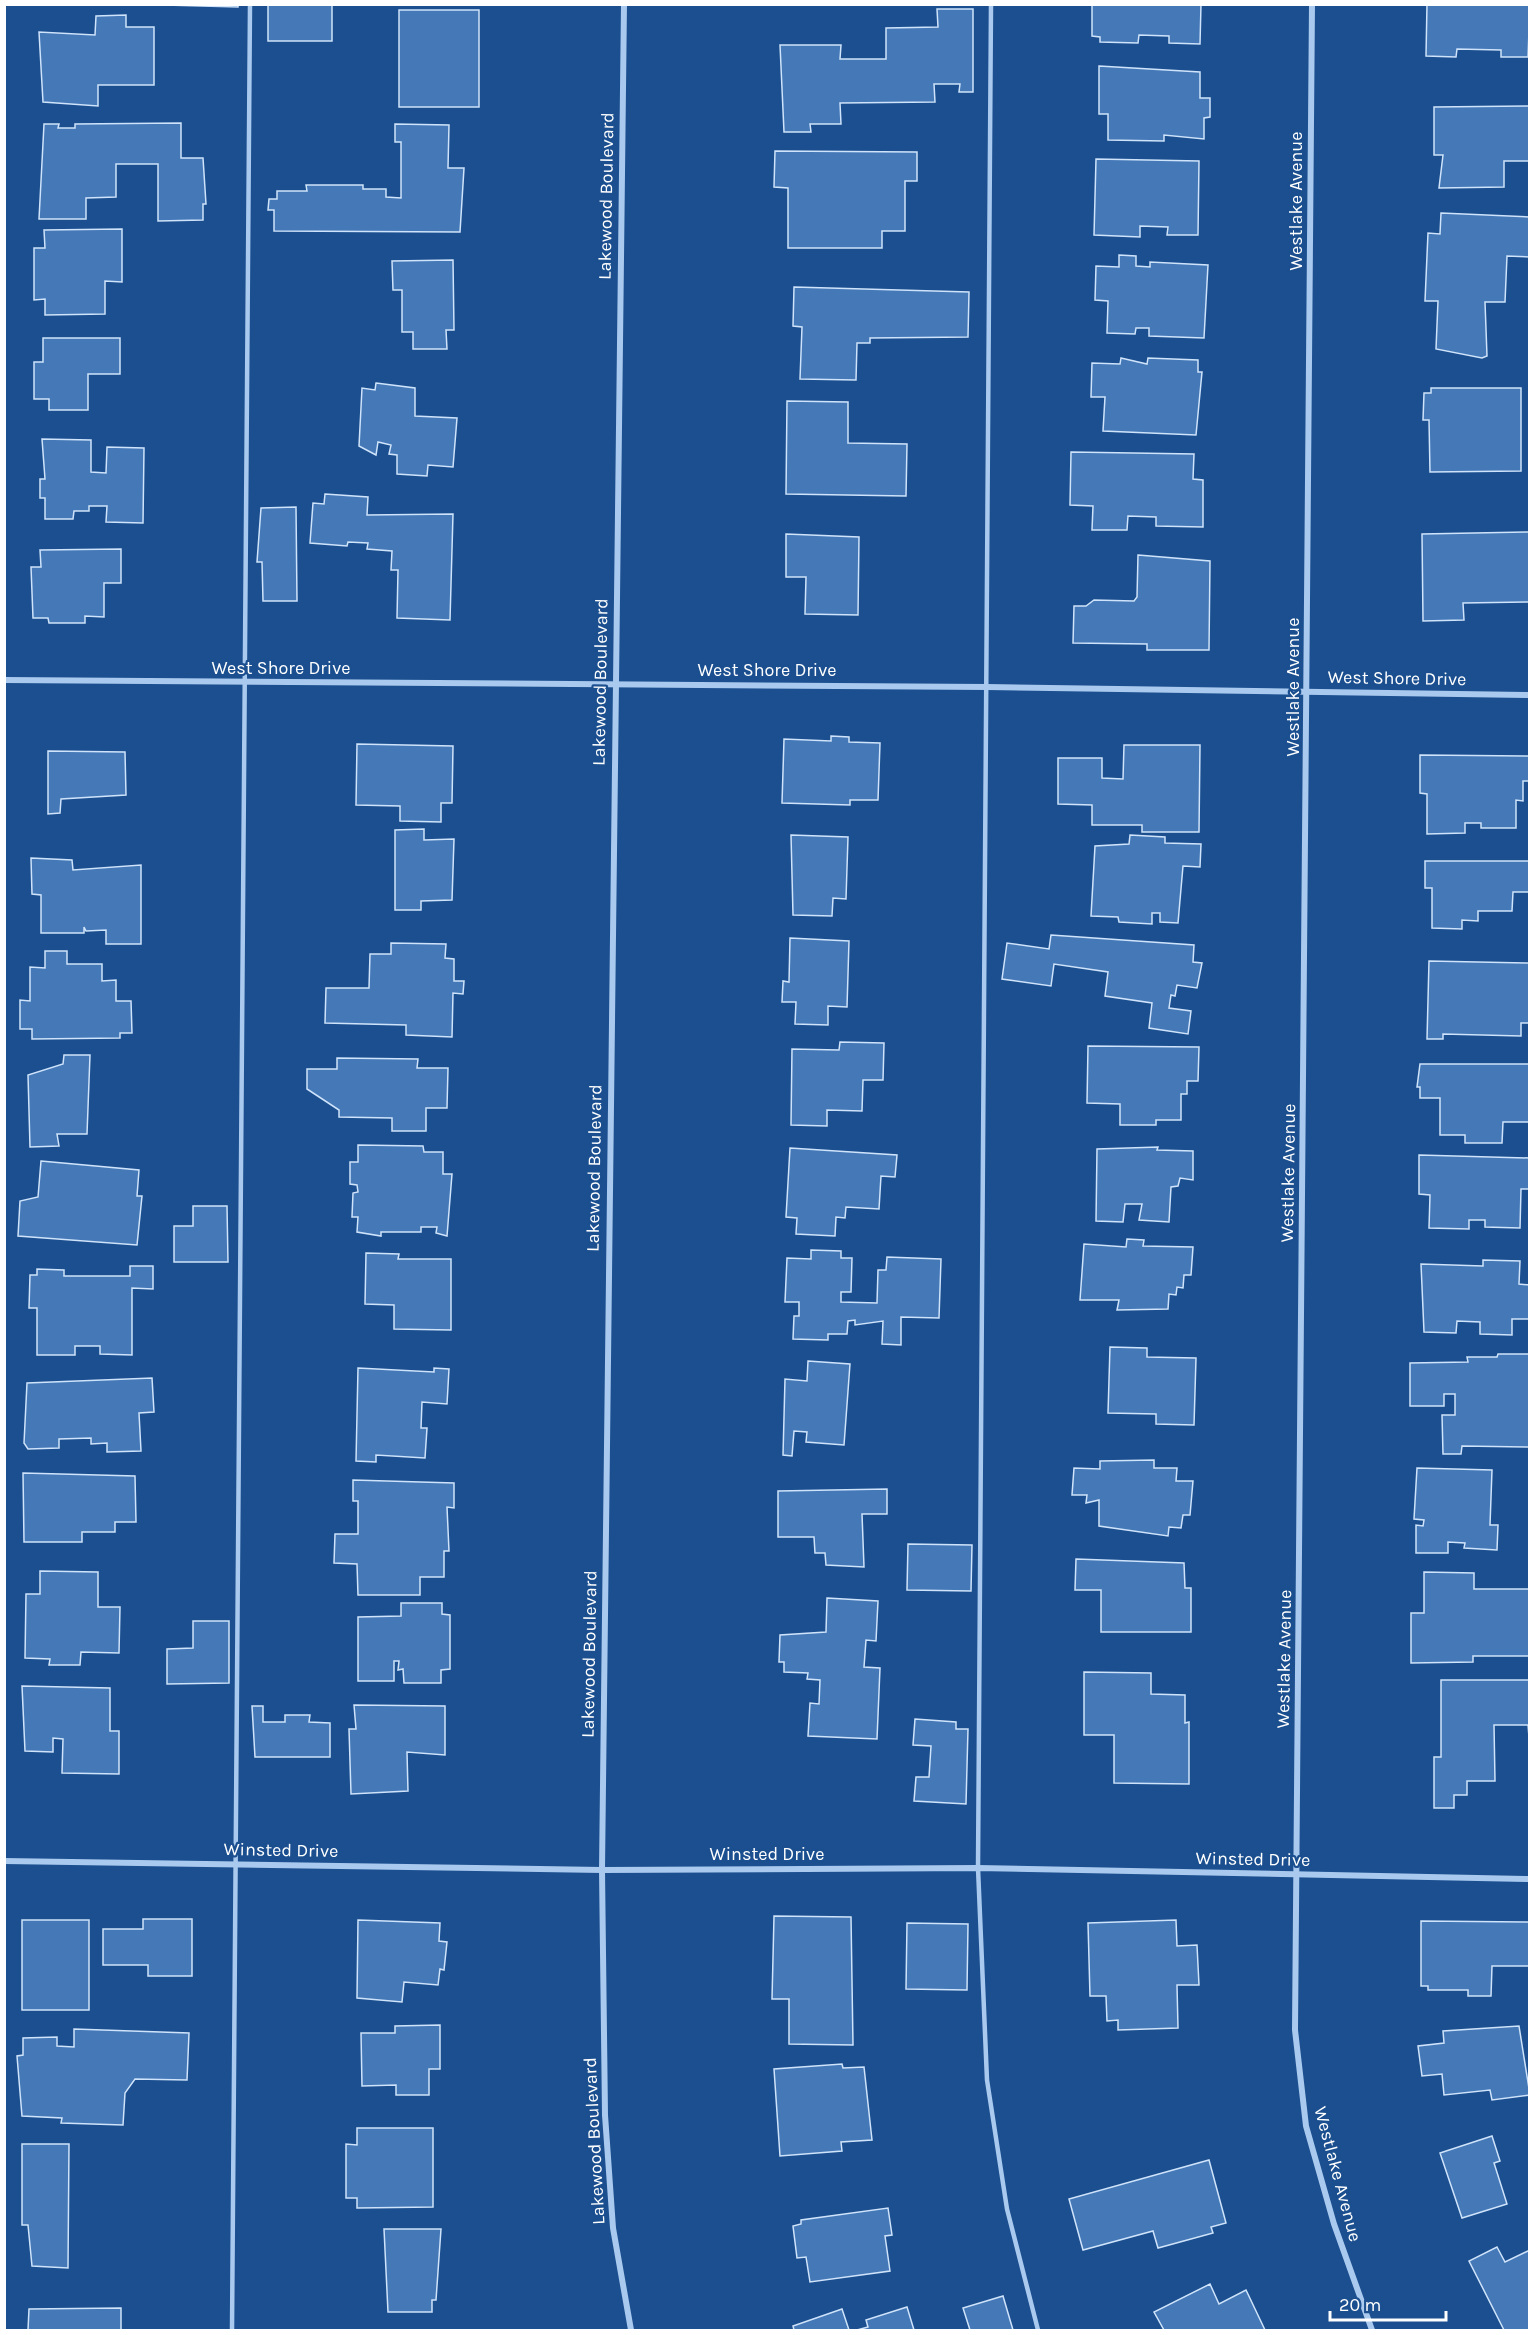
<svg xmlns="http://www.w3.org/2000/svg" width="1534" height="2335" viewBox="0 0 1534 2335" font-family="Karla,sans-serif">
<style>
.building{fill:#4478b7;stroke:#cfe3fa;stroke-width:1.5}
.lines{fill:none;stroke-linecap:round;stroke-linejoin:round}
.service{stroke:#a9c9ee;stroke-width:4.5}
.minor{stroke:#a9c9ee;stroke-width:6}
.labels{text-anchor:middle;dominant-baseline:central;stroke-width:4.5;stroke-linejoin:round;paint-order:stroke}
.street-label{font-size:18px;fill:#fff;stroke:#1b4f8f}
</style>
<rect width="100%" height="100%" fill="#1b4f8f"/>
<g class="building">
<path d="M238,4V7L165,5V4Z"/>
<rect x="268" y="4" width="64" height="37"/>
<path d="M1092,4H1201L1200,44L1169,43V36L1139,35L1138,43L1100,42V37L1092,36Z"/>
<path d="M1427,4H1530L1528,57H1501V50L1457,49L1456,57L1426,56Z"/>
<path d="M937,9H973V92H959L960,84H934L935,102L840,103L841,124H810L811,132H784L780,45H841L840,59H886V28L938,27Z"/>
<rect x="399" y="10" width="80" height="97"/>
<path d="M126,15V27H154V85H98V106L43,102L39,32L95,35L96,16Z"/>
<path d="M1099,66L1200,72V98H1210V117L1204,118V139L1164,135V141L1108,140V114H1099Z"/>
<path d="M1530,106V161H1504V187L1439,188L1443,155H1434V107Z"/>
<path d="M181,123V158H203L206,204H203V220L158,221V164H116V197L86,198V219H39L44,124H59L58,128H75V124Z"/>
<path d="M395,124L449,125L448,168H464L460,232L274,231V210H268L269,199H277V191H307L306,185H363V189H386V197L401,198V142H395Z"/>
<path d="M775,151L917,152V181H905V231H882V248H788V188L774,187Z"/>
<path d="M1096,159L1199,161L1198,235H1167L1168,227L1140,226V237L1094,235Z"/>
<path d="M1441,213L1530,217V257L1507,256L1505,302H1485L1487,356L1482,358L1436,349L1438,301H1425L1428,233L1440,234Z"/>
<path d="M122,229V282L105,281V314L45,315V299L34,300V248H45L44,230Z"/>
<path d="M1119,255L1136,256V266L1150,267V262L1208,265L1204,338L1149,336V328H1136L1135,334L1107,333L1108,301L1095,300L1096,266L1119,267Z"/>
<path d="M453,260L454,330H446L447,349H413V332H402V290H393L392,261Z"/>
<path d="M794,287L969,292L968,337L870,338V343H857L856,380L800,379L802,327L793,326Z"/>
<path d="M43,338H120V374H88V410H49V399H34V362H43Z"/>
<path d="M1121,358L1147,364L1148,358L1198,360V372H1202L1196,435L1103,431L1105,397H1091L1092,363L1120,364Z"/>
<path d="M376,383L415,388V416L457,418L453,467L428,465L427,476L397,474V455L389,454L391,445L378,442L376,455L359,446L362,388L375,390Z"/>
<path d="M1431,388H1521V471L1430,472L1429,420H1423L1424,393H1431Z"/>
<path d="M787,401L848,402V443L907,444L906,496L786,494Z"/>
<path d="M42,439L91,440V472L106,473L107,447L144,448L143,523L106,522L107,506H89V511H74L73,519H45V498H40V479H45Z"/>
<path d="M1071,452L1194,454L1193,479L1203,480V527L1156,526V517L1128,516L1127,530H1092L1093,506L1070,505Z"/>
<path d="M325,494L368,497L367,515L453,514L450,620L397,618L398,570H391L392,551L367,549L368,543L348,542L347,546L310,543L313,503L324,504Z"/>
<path d="M296,507L297,601H263L262,562H257L261,508Z"/>
<path d="M1530,532V602L1463,603L1464,620L1423,621L1422,534Z"/>
<path d="M786,534L859,537L858,615L805,614L806,577H786Z"/>
<path d="M121,549V583H104V617L85,616V623H49L48,618H33L31,567H41L40,550Z"/>
<path d="M1138,555L1210,561L1209,650H1147V644L1073,643L1074,606H1086L1094,600L1134,601L1137,597Z"/>
<path d="M831,736L849,737V742L880,743L878,800H850V805L782,803L784,739L831,741Z"/>
<path d="M357,744L453,746L452,803H441V822L400,821V806L356,805Z"/>
<path d="M1124,745H1200L1199,832H1142V825H1092V805L1058,804V758H1102V778L1123,779Z"/>
<path d="M48,751L125,752L126,795L61,799L60,813L48,814Z"/>
<path d="M1420,755L1529,756L1530,781H1523V801L1516,800V828H1481V823H1465V833L1427,834V794L1420,793Z"/>
<path d="M424,829V840L454,839L452,900L421,901V910H395V830Z"/>
<path d="M791,835L848,837L846,899L833,898L832,916L793,915Z"/>
<path d="M1130,835L1165,837V843L1201,844L1200,867L1183,866L1178,923L1160,922V913H1152V924L1119,922L1118,917L1091,916L1095,846L1129,844Z"/>
<path d="M31,858L72,860L73,870L141,865V944H106V930L86,931L84,927V933H41V895L32,894Z"/>
<path d="M1425,861H1530V892H1513L1512,911H1478V921L1462,920V929L1432,928V888H1425Z"/>
<path d="M1051,935L1194,945L1193,962L1202,963L1197,988L1177,985L1175,996L1171,995L1169,1008L1191,1011L1188,1034L1149,1028L1152,1003L1105,996L1108,972L1054,964L1051,986L1002,979L1007,943L1049,949Z"/>
<path d="M790,938L849,941L847,1007L828,1006V1025L795,1024L796,1002H782L783,981L789,982Z"/>
<path d="M391,943L446,944L445,958L454,959V981H464L463,994L453,993L452,1037L406,1035V1025L325,1023L326,988H369L370,954H391Z"/>
<path d="M45,951H67V964H102V981L116,980V1001H131L132,1033H120V1038L32,1039V1029H20V1000L30,1001V967L45,968Z"/>
<path d="M1429,961L1530,963V1023H1521V1036L1443,1034V1039H1427Z"/>
<path d="M840,1042L884,1043L883,1080H863L862,1111L827,1110V1126L791,1125L792,1049L839,1050Z"/>
<path d="M1088,1046L1199,1047L1198,1081H1187V1094H1181V1120H1156V1125H1120V1104L1087,1103Z"/>
<path d="M64,1055H90L87,1134H57L59,1146L30,1147L28,1075L63,1064Z"/>
<path d="M337,1058L418,1059L417,1068H448L447,1108H426V1131H392V1118L339,1117V1110L307,1089V1069H337Z"/>
<path d="M1420,1064H1530V1122H1503L1502,1143H1465V1135H1440V1098H1420V1087H1417Z"/>
<path d="M358,1145L423,1146L424,1152H443V1174H452L447,1236L436,1233L437,1227H421V1232H381V1236L357,1232L358,1217H352L353,1193L358,1192L357,1185L350,1184V1162H358Z"/>
<path d="M1158,1147L1157,1150L1193,1151V1180L1180,1178L1178,1186L1171,1187L1169,1222L1139,1220L1142,1204H1125L1123,1222L1096,1221L1097,1149Z"/>
<path d="M790,1148L897,1155L895,1177L881,1176L879,1209L846,1207L845,1218L836,1217L835,1236L796,1234L797,1218L786,1217Z"/>
<path d="M1419,1155L1530,1158V1189H1521L1520,1228L1485,1227V1220H1469V1229L1429,1228L1430,1195L1419,1194Z"/>
<path d="M41,1161L139,1170L137,1196H142L137,1245L18,1236L20,1201L38,1197Z"/>
<path d="M193,1206H227L228,1262H174V1226H193Z"/>
<path d="M1127,1239L1144,1240L1143,1246L1193,1247L1191,1275H1184L1183,1288L1177,1287L1176,1295L1169,1294L1168,1309L1117,1310L1119,1300H1080L1084,1244L1126,1247Z"/>
<path d="M811,1250L841,1251V1258H852L851,1292H841V1302L877,1303L878,1270H886L887,1257L941,1259L939,1318L901,1317V1345L882,1344L883,1321L855,1325V1320L848,1321L847,1334H828V1340L793,1339L794,1316H799V1302H785L787,1258L811,1259Z"/>
<path d="M366,1253L399,1254L398,1259H451V1330L394,1329V1305L365,1304Z"/>
<path d="M1483,1260L1520,1261L1519,1284L1530,1285L1529,1319H1512V1335L1480,1334V1322L1457,1321L1456,1333L1424,1332L1421,1264L1483,1266Z"/>
<path d="M130,1266H153V1289L132,1288V1355L100,1354V1346H75V1355H37V1308H29L30,1275H37V1269L64,1270V1276H130Z"/>
<path d="M1110,1347L1147,1348V1357L1196,1358L1194,1425L1156,1424V1414L1108,1413Z"/>
<path d="M1498,1354H1530V1447L1462,1446L1461,1454H1443L1442,1415H1455V1394H1444V1406H1410V1363L1468,1362L1467,1357H1497Z"/>
<path d="M808,1361L850,1364L844,1445L806,1442L807,1432L794,1431L792,1456L783,1455L785,1379L807,1381Z"/>
<path d="M358,1368L434,1372V1368L449,1369L447,1404L422,1402L421,1428H427L425,1458L376,1455V1462L356,1461Z"/>
<path d="M152,1378L154,1412L139,1413L141,1451L107,1452V1443L91,1444V1438L59,1439V1448L28,1449L24,1443L27,1383Z"/>
<path d="M1154,1460V1468H1177L1176,1481H1193L1190,1515H1183L1181,1528L1169,1527L1168,1536L1099,1526V1500L1086,1503L1087,1495H1072L1074,1468L1100,1469V1461Z"/>
<path d="M1417,1468L1492,1470L1490,1525H1498L1497,1550L1464,1548L1465,1543L1448,1542V1553H1416V1525L1423,1526L1424,1520L1414,1519Z"/>
<path d="M23,1473L135,1476L136,1522H115V1532H82V1542H24Z"/>
<path d="M353,1480L454,1483V1508L447,1507L449,1551H444V1577H420V1595H358L357,1564L334,1563L335,1534H358V1501H353Z"/>
<path d="M887,1489V1514H862L864,1567L826,1565L825,1553H815L814,1537H778V1491Z"/>
<path d="M908,1544L972,1545L971,1591L907,1590Z"/>
<path d="M1076,1559L1184,1563L1185,1588H1191V1632H1101V1590H1075Z"/>
<path d="M40,1571L98,1572V1607H120L119,1653L81,1652L80,1665H49L50,1659L25,1658L26,1594H40Z"/>
<path d="M1424,1572L1474,1573V1589H1530V1656H1473V1662L1411,1663V1613H1424Z"/>
<path d="M827,1598L878,1601L876,1641L866,1640L864,1667L880,1668L877,1739L808,1736L810,1703L819,1704L820,1680L807,1679L808,1673L784,1672V1662H779L780,1635L826,1632Z"/>
<path d="M401,1603H442V1614L450,1615V1669L441,1670V1683H404L403,1669L398,1670L399,1661H394V1681H358V1617L401,1616Z"/>
<path d="M193,1621H229V1683L167,1684V1649L193,1648Z"/>
<path d="M1084,1672L1151,1673V1694L1185,1695V1723L1189,1722V1784L1114,1783V1735H1084Z"/>
<path d="M1441,1680H1530V1750L1528,1725H1494L1495,1781H1467V1795H1454V1808H1434V1757H1441Z"/>
<path d="M22,1686L110,1688V1731H119V1774L62,1773L63,1739L53,1738V1752L25,1751Z"/>
<path d="M354,1705L445,1706V1755L407,1752L408,1791L351,1794L349,1729H356Z"/>
<path d="M252,1706H263V1722H285V1715H310L309,1722L330,1723V1757H255Z"/>
<path d="M915,1719L956,1722V1729H968L966,1804L914,1801L916,1777H929L931,1746L913,1745Z"/>
<path d="M774,1916L851,1917L853,2045L789,2044V1999H772Z"/>
<path d="M143,1919H192V1976H148V1965H103V1929H143Z"/>
<rect x="22" y="1920" width="67" height="90"/>
<path d="M358,1920L440,1923L439,1941L447,1942L444,1970L440,1969L438,1985L404,1982L402,2002L357,1998Z"/>
<path d="M1176,1920L1177,1946L1197,1945L1199,1985H1177L1178,2028L1118,2030V2020L1107,2021L1106,1996H1090L1088,1923Z"/>
<path d="M1421,1921L1530,1922V1966H1492L1491,1996H1468V1990H1428V1986H1421Z"/>
<path d="M907,1923L968,1924L967,1990L906,1989Z"/>
<path d="M440,2025V2069H429V2095H396V2085L362,2086L361,2033H395V2026Z"/>
<path d="M1519,2026L1530,2095L1492,2100L1490,2090L1444,2095L1442,2074L1422,2076L1418,2046L1444,2043L1443,2031Z"/>
<path d="M74,2029L189,2033L187,2080L135,2079L125,2093L123,2125L61,2123L62,2118L22,2116L17,2056L23,2055V2038L57,2037V2046L74,2047Z"/>
<path d="M842,2064L843,2068L864,2067L872,2140L841,2142L842,2151L780,2156L774,2069Z"/>
<path d="M357,2128H433V2207L357,2208V2198H346V2144L357,2145Z"/>
<path d="M1492,2136L1500,2161L1494,2163L1507,2204L1462,2218L1440,2153Z"/>
<path d="M22,2144H69L68,2268L32,2266L28,2225H22Z"/>
<path d="M1209,2160L1226,2223L1211,2227L1213,2233L1158,2248L1153,2231L1083,2250L1069,2199Z"/>
<path d="M888,2208L892,2235L885,2236L890,2271L810,2282L806,2257L797,2258L793,2226L801,2224V2220Z"/>
<path d="M384,2229H441L436,2300H432V2312H388Z"/>
<path d="M1497,2247L1505,2262L1530,2250V2330H1504L1469,2261Z"/>
<path d="M1210,2284L1219,2304L1246,2290L1265,2330H1164L1154,2312Z"/>
<path d="M1003,2296L1013,2330H970L963,2308Z"/>
<path d="M907,2307L914,2330H857L868,2327L866,2320Z"/>
<path d="M121,2308V2330H28L29,2309Z"/>
<path d="M842,2309L849,2330H794L793,2326Z"/>
</g>
<g class="lines">
<g class="service">
<path d="M991,4L978,1868L987,2080L1007,2209L1038,2330"/>
<path d="M232,2330L250,4"/>
</g>
<g class="minor">
<path d="M624,4L602,1870L605,2115L613,2228L631,2330"/>
<path d="M1312,4L1295,2030L1306,2126L1334,2224L1372,2330"/>
<path d="M4,680L987,687L1530,695"/>
<path d="M4,1861L602,1870L978,1868L1530,1879"/>
</g>
</g>
<g class="labels">
<g class="street-label">
<text transform="translate(606 196) rotate(-89)">Lakewood Boulevard</text>
<text transform="translate(1296 201) rotate(-90)">Westlake Avenue</text>
<text x="281" y="668">West Shore Drive</text>
<text x="767" y="670">West Shore Drive</text>
<text transform="translate(1397 678) rotate(1)">West Shore Drive</text>
<text transform="translate(600 682) rotate(-89)">Lakewood Boulevard</text>
<text transform="translate(1293 687) rotate(-90)">Westlake Avenue</text>
<text transform="translate(594 1168) rotate(-89)">Lakewood Boulevard</text>
<text transform="translate(1288 1173) rotate(-89)">Westlake Avenue</text>
<text transform="translate(589 1654) rotate(-89)">Lakewood Boulevard</text>
<text transform="translate(1284 1659) rotate(-89)">Westlake Avenue</text>
<text transform="translate(281 1850) rotate(1)">Winsted Drive</text>
<text x="767" y="1854">Winsted Drive</text>
<text transform="translate(1253 1859) rotate(1)">Winsted Drive</text>
<text transform="translate(594 2141) rotate(-93)">Lakewood Boulevard</text>
<text transform="translate(1338 2174) rotate(75)">Westlake Avenue</text>
</g>
</g>
<rect width="1534" height="2335" fill="none" stroke="#ffffff" stroke-width="12"/>
<path d="M1330 2311v9h116v-9" fill="none" stroke="#ffffff" stroke-width="3"/>
<text x="1339" y="2311" font-size="18" fill="#ffffff" stroke="#1b4f8f" stroke-width="4.5" paint-order="stroke">20 m</text>
</svg>
